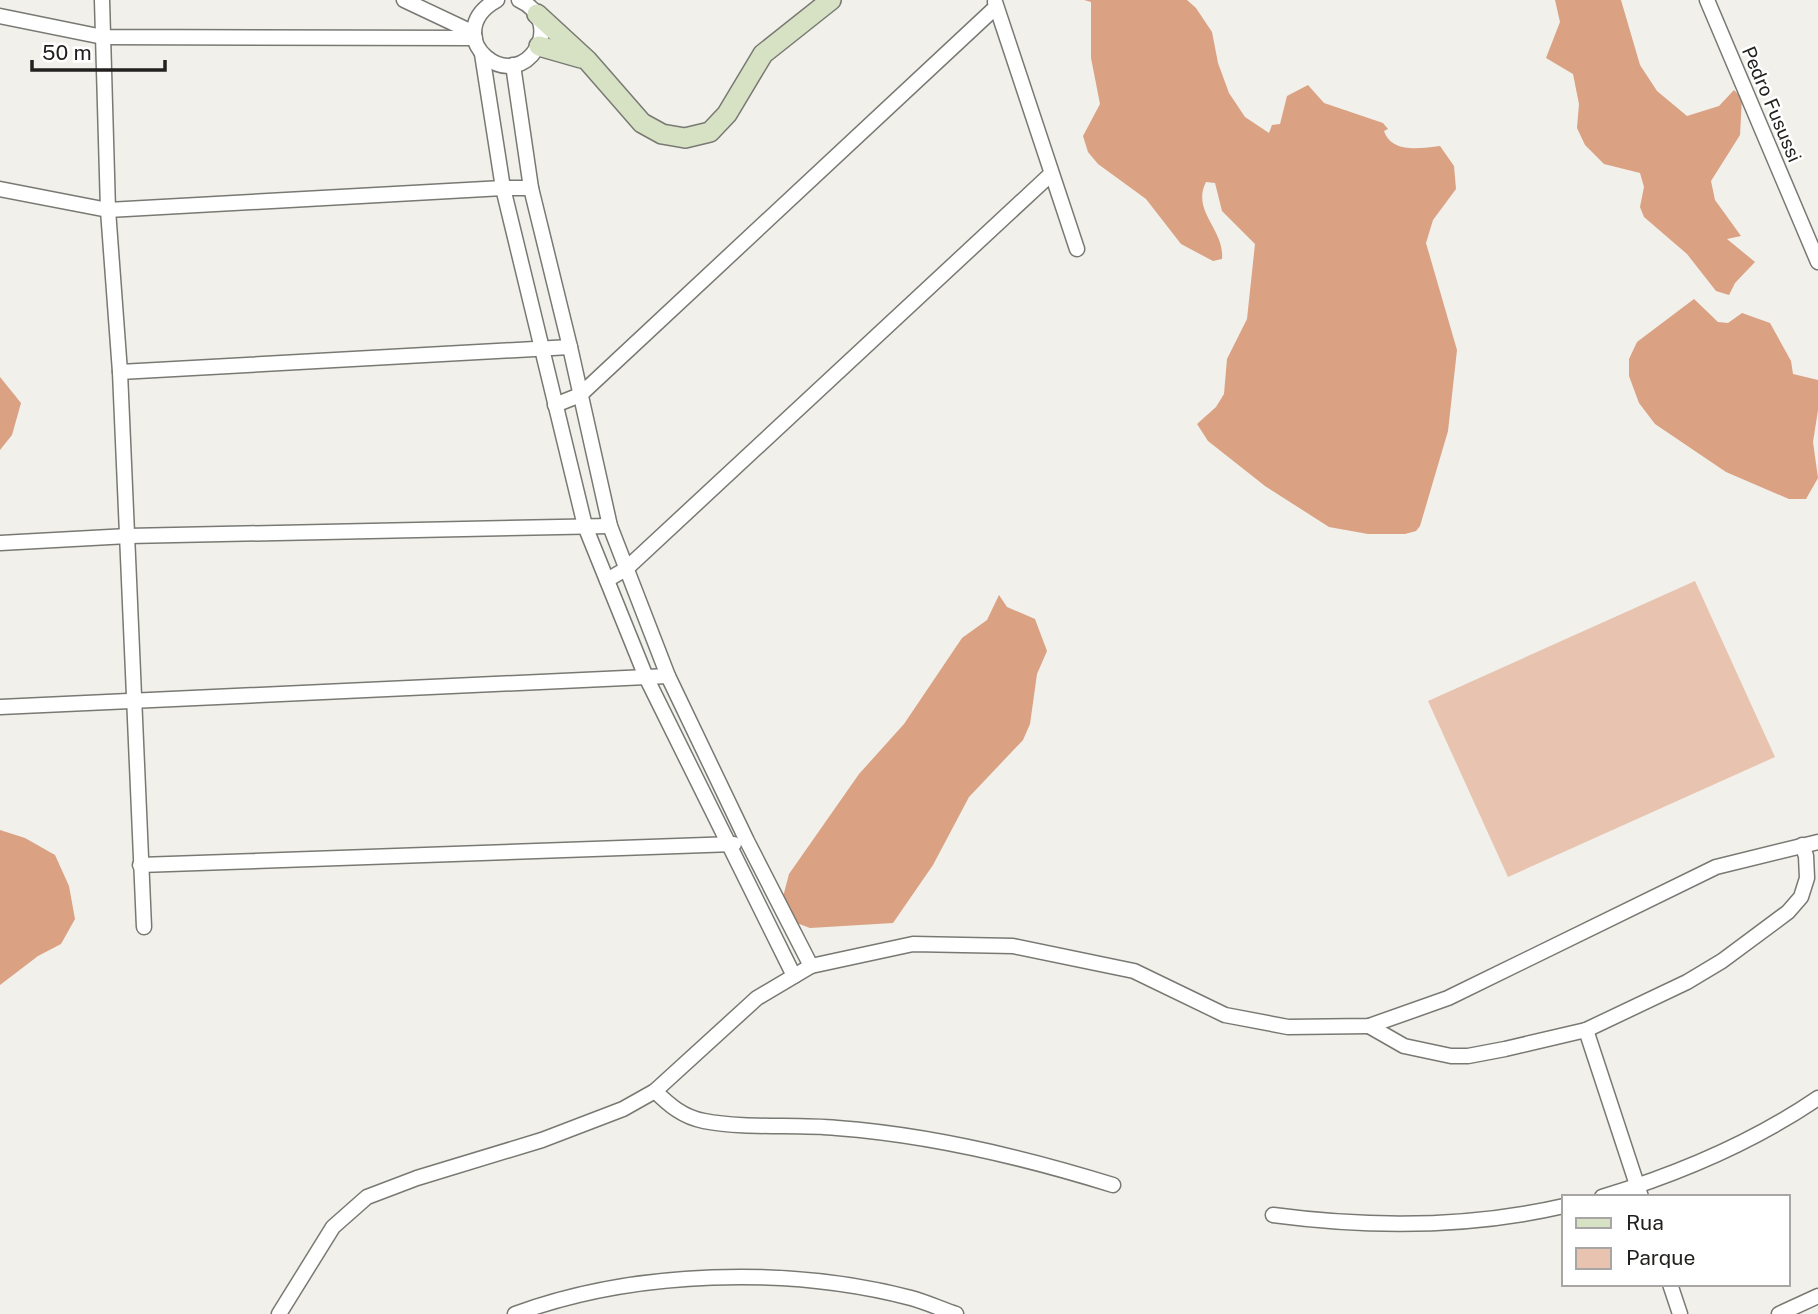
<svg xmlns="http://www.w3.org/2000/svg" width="1818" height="1314" viewBox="0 0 1818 1314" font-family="'Public Sans',sans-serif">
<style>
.green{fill:#e8c4b0}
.forest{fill:#daa183}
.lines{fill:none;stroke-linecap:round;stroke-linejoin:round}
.street-casing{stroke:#797973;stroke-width:17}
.secondary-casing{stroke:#797973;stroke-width:22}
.street{stroke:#fff;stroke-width:14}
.secondary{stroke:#d7e2c5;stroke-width:19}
.labels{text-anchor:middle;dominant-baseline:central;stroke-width:5;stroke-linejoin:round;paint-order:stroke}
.street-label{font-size:19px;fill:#22211f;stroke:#fff}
</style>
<rect width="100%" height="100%" fill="#f1f0ea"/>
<path class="green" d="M1695,581L1775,757L1508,877L1428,701Z"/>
<g class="forest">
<path d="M1084,0H1187L1196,8L1212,32L1218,63L1229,93L1245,117L1269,133L1272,125L1280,124L1287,96L1308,85L1324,103L1383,123L1388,129L1384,131C1392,154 1421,148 1440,146L1454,166L1456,189L1433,220L1426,243L1457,350L1448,431L1420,526L1416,531L1405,534H1368L1329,527L1265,486L1208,441L1197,424L1216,407L1224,394L1227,359L1247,319L1255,244L1222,211L1215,183L1206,182C1191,211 1225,230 1222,259L1213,261L1181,244L1146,199L1098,164L1088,152L1083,136L1100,104L1091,58V2Z"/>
<path d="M1555,0H1621L1640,65L1657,91L1687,116L1719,106L1734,90L1742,98L1740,135L1711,181L1715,200L1741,236L1727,239L1755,262L1735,283L1729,295L1716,291L1687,254L1644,217L1640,207L1644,187L1640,173L1604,164L1585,145L1577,128L1579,104L1573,74L1546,58L1560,22Z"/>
<path d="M1694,299L1718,322L1728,323L1742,313L1770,323L1791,361L1793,374L1818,380V410L1813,442L1818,478L1806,499H1789L1726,472L1655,424L1639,403L1629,376V359L1637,342Z"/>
<path d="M0,377L21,403L12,435L0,450Z"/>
<path d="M999,595L1007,607L1035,619L1047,651L1037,674L1030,724L1023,740L969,797L933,865L893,923L810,928L778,916L789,874L859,774L904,724L962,638L987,620Z"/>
<path d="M0,830L25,838L55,855L69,886L75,919L61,944L38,956L0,985Z"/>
</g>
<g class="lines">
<g class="street-casing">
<g id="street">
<path d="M102,0L108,210L120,372L144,927"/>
<path d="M404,0L474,33"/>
<path d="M497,0C484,7 474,17 474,33C474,42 479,51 486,57C525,90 569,23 519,0"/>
<path d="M1707,0L1818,262"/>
<path d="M995,2L1077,249"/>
<path d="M0,16L103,37L475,38"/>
<path d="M482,54L503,188L585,526L646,677L794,976"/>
<path d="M513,65L531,188L570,347L610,526L668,676L747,841L811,966"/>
<path d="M0,189L108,210L503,188H531"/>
<path d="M120,372L570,347"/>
<path d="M555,405L580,395L996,7"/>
<path d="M0,543L128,536L610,526"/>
<path d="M607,580L626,569L1051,174"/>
<path d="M0,707L668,676"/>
<path d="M140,865L734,844"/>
<path d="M1369,1026L1404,1046L1451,1056H1468L1505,1049L1586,1030L1687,982L1722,961L1788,912L1801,897L1807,878L1806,856L1802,845"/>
<path d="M1586,1030L1641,1197"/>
<path d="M655,1091C669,1105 683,1117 704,1121C747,1129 793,1124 837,1128C931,1135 1023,1157 1113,1185"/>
<path d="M1602,1197C1678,1174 1752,1143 1818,1098"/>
<path d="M1273,1215C1371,1228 1468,1228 1564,1206"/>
<path d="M1670,1284L1680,1314"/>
<path d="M279,1314L333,1227L367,1197L417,1178L542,1140L623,1109L655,1091L757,998L811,966L913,944L1013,946L1134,971L1225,1015L1288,1027L1369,1026L1448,998L1716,867L1818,842"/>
<path d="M515,1314C635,1270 788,1266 911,1298C926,1302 941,1309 956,1314"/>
<path d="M1779,1314L1818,1296"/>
</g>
</g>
<g class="secondary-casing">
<g id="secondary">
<path d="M537,14L587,60L642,123L662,134L685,138L710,132L727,114L763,54L831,0"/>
<path d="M539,46L581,58"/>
</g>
</g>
<use href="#street" class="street"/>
<use href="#secondary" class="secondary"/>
</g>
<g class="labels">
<g class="street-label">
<text transform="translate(1772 104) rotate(67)">Pedro Fusussi</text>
</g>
</g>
<rect x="1562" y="1195" width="228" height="91" fill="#ffffff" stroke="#a7a6a5" stroke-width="2"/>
<rect x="1576" y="1218" width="35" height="10" fill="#d7e2c5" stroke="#a7a6a5" stroke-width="2"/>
<text x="1626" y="1230" font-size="21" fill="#22211f">Rua</text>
<rect x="1576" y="1248" width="35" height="21" fill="#e8c4b0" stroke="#a7a6a5" stroke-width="2"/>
<text x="1626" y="1265" font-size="21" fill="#22211f">Parque</text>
<path d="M32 60v10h133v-10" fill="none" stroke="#22211f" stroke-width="3.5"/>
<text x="42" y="60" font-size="21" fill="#22211f" stroke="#ffffff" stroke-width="5" paint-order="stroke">50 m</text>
</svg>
